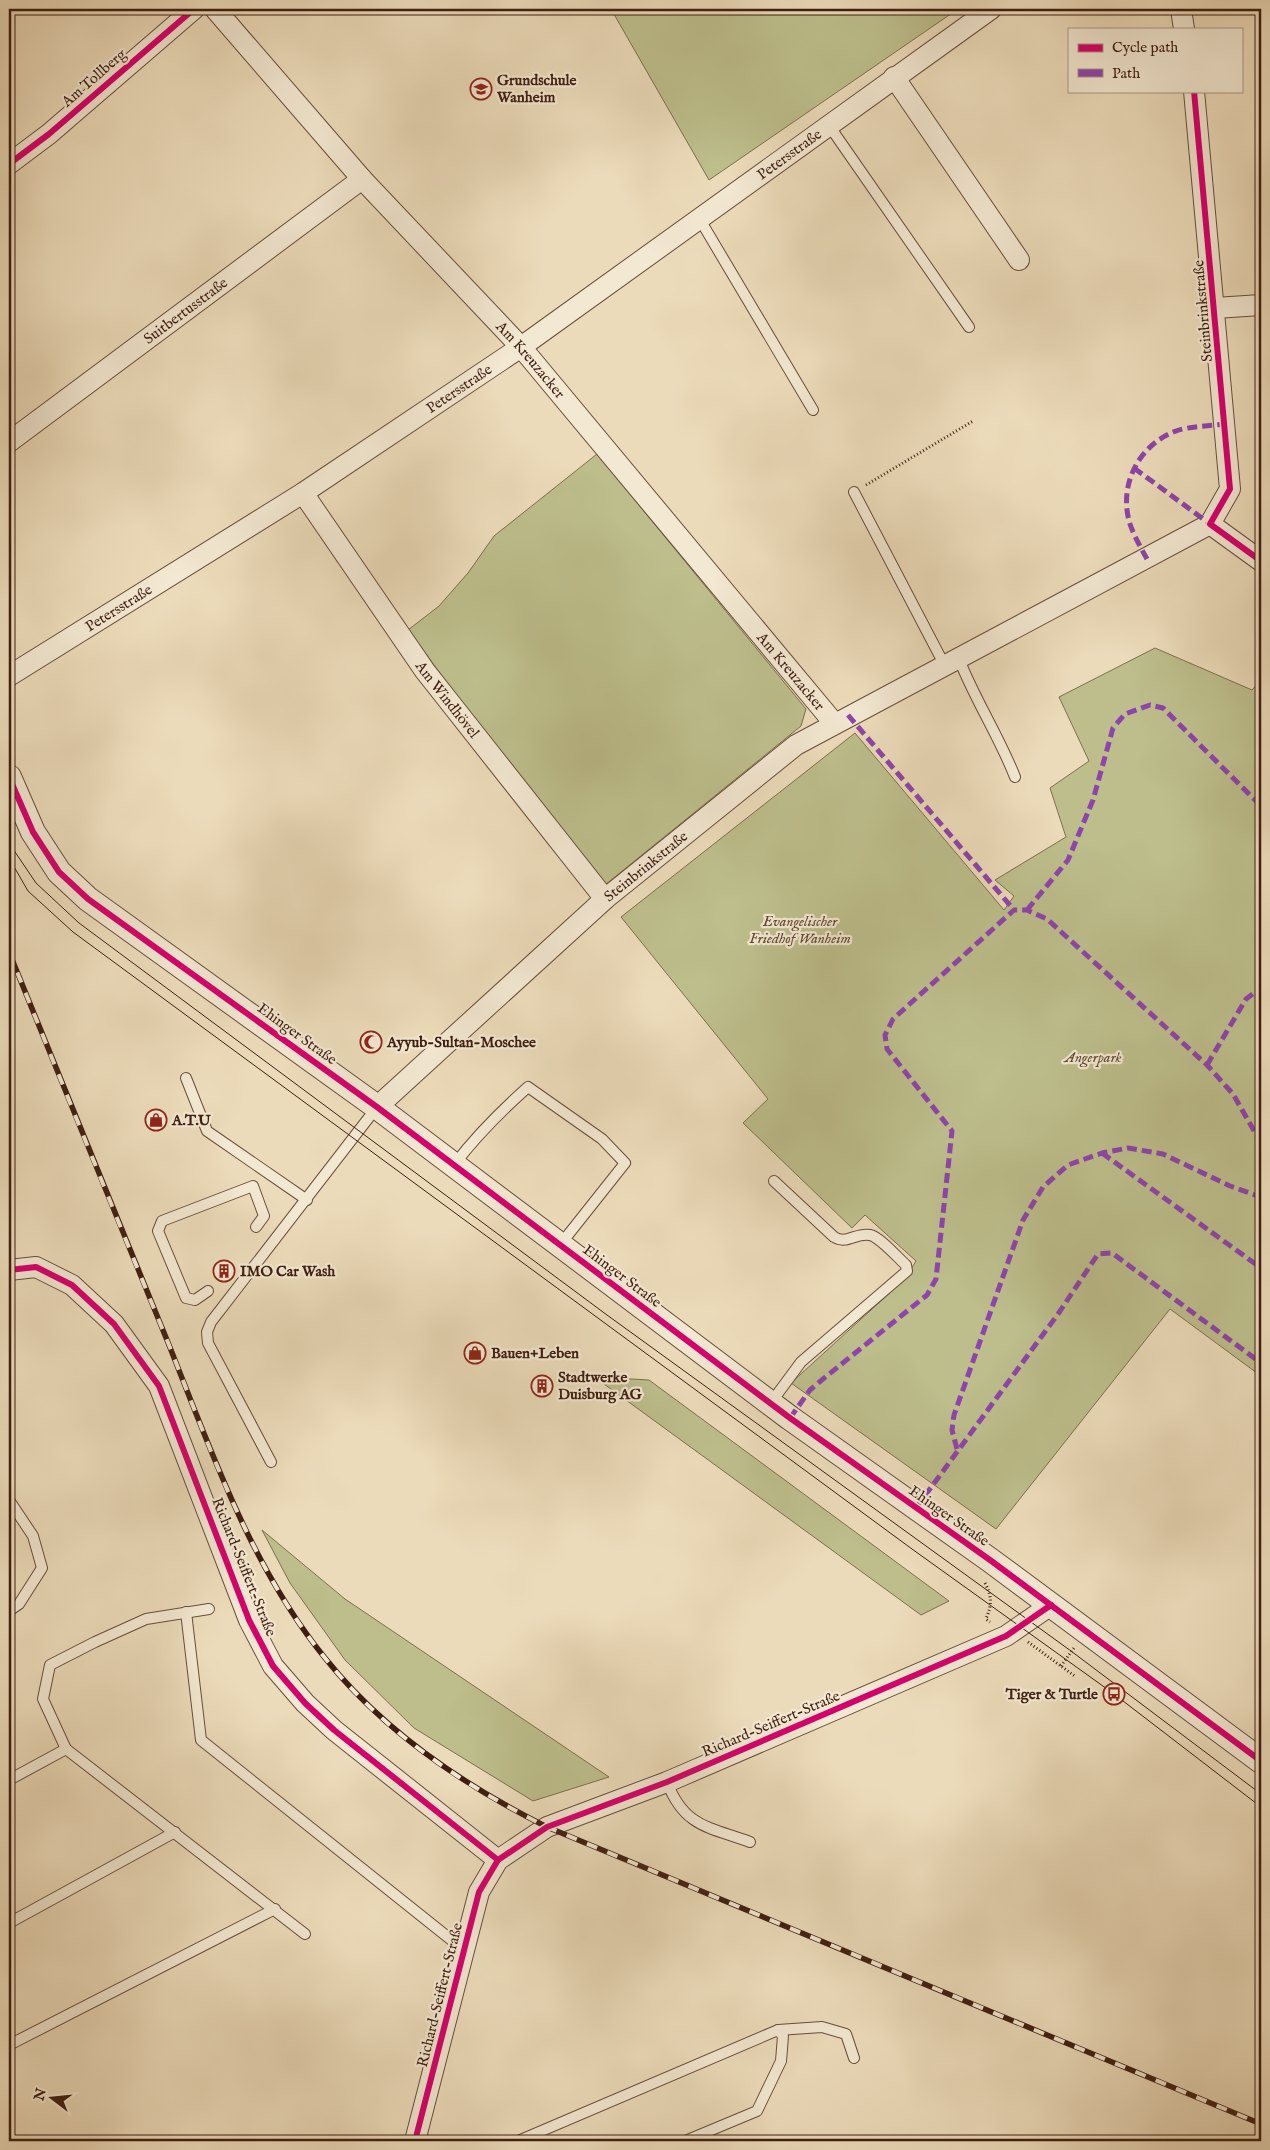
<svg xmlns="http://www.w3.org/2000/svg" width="1270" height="2150" viewBox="0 0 1270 2150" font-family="'IM FELL English',serif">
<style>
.green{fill:#bdbe8c;stroke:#7e6e4f}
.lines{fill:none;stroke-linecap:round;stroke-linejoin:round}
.service-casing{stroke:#6a4d3c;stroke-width:12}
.minor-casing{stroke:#6a4d3c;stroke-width:22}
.tertiary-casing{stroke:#6a4d3c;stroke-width:26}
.path{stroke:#3f1e12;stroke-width:3;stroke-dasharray:1 2.5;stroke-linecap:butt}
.service{stroke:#f3e8d2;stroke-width:10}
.minor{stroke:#f3e8d2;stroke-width:20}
.tertiary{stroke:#f3e8d2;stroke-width:24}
.tram{stroke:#3f1e12;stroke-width:1}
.rail-casing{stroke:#3f1e12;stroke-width:5.5}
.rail{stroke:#f3e8d2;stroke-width:4;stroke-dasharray:11;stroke-linecap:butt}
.quiet{stroke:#8e44ad;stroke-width:5;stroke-dasharray:10 5;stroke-linecap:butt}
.cycleway-casing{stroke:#f3e8d2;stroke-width:9}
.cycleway{stroke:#d6006c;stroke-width:6}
.labels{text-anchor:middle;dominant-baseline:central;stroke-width:4.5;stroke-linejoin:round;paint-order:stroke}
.street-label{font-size:15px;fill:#3f1e12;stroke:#f3e8d2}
.poi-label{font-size:15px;font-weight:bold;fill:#3f1e12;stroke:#f3e8d2;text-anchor:start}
.park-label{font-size:15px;font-style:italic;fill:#5e4630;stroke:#f3e8d2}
</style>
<rect width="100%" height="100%" fill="#ecdbba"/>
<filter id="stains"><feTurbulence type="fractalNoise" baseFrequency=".004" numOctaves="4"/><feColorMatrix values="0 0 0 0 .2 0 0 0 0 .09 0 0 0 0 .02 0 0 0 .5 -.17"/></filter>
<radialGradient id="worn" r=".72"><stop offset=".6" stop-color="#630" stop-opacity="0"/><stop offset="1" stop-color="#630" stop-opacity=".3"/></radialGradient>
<g class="green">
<path d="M611,9H958L709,180Z"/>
<path d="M597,454L806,709L801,726L605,885L530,794L408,630L439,606L468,573L494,536Z"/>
<path d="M1155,648L1252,690L1261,680V1145L1258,1149L1261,1151V1376L1170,1309L996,1529L791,1383L905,1279L916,1261L865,1215L852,1228L743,1123L768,1099L621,917L855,733L1004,910L1014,896L995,880L1066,837L1050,788L1089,761L1059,697Z"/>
<path d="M615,1378L649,1380L949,1601L921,1615L604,1384Z"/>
<path d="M262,1530L345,1599L609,1777L533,1801L414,1728L345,1660L290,1583Z"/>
</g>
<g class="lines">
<g class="service-casing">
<g id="service">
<path d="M828,124L969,327"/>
<path d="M699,218L813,410"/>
<path d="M854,492L945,666"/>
<path d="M959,659C975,700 999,736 1015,777"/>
<path d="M186,1078L207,1131L307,1200"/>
<path d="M454,1165C476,1136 501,1111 528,1087L602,1139L625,1163L560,1245"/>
<path d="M208,1291L195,1300L186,1298L158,1231L162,1221L253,1186L264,1216L256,1227"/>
<path d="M770,1404L801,1362L907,1271L906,1265C898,1258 880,1237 870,1235C856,1232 847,1245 834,1237L774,1181"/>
<path d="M271,1462L208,1343L207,1332L211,1322L377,1107"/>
<path d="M9,1500L33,1536L42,1568L19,1604L9,1611"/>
<path d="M186,1612L201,1740L464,1950"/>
<path d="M66,1749L43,1699L50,1665L95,1642L146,1619L209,1609"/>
<path d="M9,1780L66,1749L305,1934"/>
<path d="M667,1782C684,1827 709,1827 750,1842"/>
<path d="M9,1923L175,1832"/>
<path d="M778,2030L822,2027L846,2034L854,2058"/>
<path d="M9,2045L275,1909"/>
<path d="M518,2141L778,2030L783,2036L781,2061L757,2111L685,2141"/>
</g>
</g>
<g class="minor-casing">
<g id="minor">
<path id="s1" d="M215,9L362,179L521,347L834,723"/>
<path d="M1181,9L1184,29"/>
<path d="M894,77L1019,260"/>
<path d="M9,164L49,134L194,9"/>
<path d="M1215,308L1261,305"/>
<path id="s2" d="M9,442L362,179"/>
<path id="s3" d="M303,493L425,671L605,899"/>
<path d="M1210,524L1261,561"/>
<path id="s4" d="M9,676L303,493L521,347L991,9"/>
<path id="s5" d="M377,1107L605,899L796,745L1210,524L1230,489L1194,91"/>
<path d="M9,1270L36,1267L72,1285L114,1324L159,1386L249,1620L273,1666L305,1703L334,1730L498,1860"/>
<path d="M415,2141L479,1892L498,1860L547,1827L667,1782L1006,1636L1051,1605"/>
</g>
</g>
<g class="tertiary-casing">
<path id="tertiary" d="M9,777L33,832L59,872L88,899L377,1107L790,1418L990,1560L1261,1761"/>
</g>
<g class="path">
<path d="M866,485L973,421"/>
<path d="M985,1583C992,1597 992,1604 986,1619L990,1622"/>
<path d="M1028,1642L1076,1677"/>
<path d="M1061,1666L1074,1648"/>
</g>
<use href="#service" class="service"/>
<use href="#minor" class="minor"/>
<use href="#tertiary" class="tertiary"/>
<g class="tram">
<path d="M9,843L36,883L79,923L607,1315L1071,1651L1261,1794"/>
<path d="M9,858L28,891L73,932L912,1549L1114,1694L1261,1807"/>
</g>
<g class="rail-casing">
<path id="rail" d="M9,952C62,1083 115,1214 169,1345C212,1453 251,1567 325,1658C384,1732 463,1785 547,1827L1261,2124"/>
</g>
<use href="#rail" class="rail"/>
<g class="quiet">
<path d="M1134,468L1210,524"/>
<path d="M1147,559C1141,548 1134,536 1130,524C1118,486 1138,445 1176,431C1190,426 1210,426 1225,424"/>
<path d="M848,715L1014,910"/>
<path d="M1027,910L1068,860L1093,800L1113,728L1125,714L1150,705L1163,708L1261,806"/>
<path d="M1207,1065L1246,999L1261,988"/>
<path d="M1102,1153L1261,1268"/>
<path d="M790,1418L810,1390L823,1379L927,1295L936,1279L952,1131L887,1049L885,1035L893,1019L1014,910H1027L1047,919L1207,1065L1233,1094L1261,1143"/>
<path d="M957,1449L952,1430L954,1415L1023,1220L1043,1187L1068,1165L1102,1153L1128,1148L1163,1154L1230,1186L1261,1197"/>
<path d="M916,1508L1058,1314L1098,1254L1112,1253L1261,1363"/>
</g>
<g class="cycleway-casing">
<g id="cycleway">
<path d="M1194,91L1230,489L1210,524L1261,561"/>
<path d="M9,164L49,134L194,9"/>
<path d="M9,777L33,832L59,872L88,899L377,1107L790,1418L990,1560L1261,1761"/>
<path d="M9,1270L36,1267L72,1285L114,1324L159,1386L249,1620L273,1666L305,1703L334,1730L498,1860"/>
<path d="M415,2141L479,1892L498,1860L547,1827L667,1782L1006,1636L1051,1605"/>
</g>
</g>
<use href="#cycleway" class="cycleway"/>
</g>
<defs>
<g id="school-ring" transform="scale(1.125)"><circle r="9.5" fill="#f3e8d2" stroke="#8f2418" stroke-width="1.5"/><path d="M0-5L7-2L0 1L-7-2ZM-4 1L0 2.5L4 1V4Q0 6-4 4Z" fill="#8f2418"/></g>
<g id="mosque-ring" transform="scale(1.125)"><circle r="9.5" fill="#f3e8d2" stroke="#8f2418" stroke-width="1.5"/><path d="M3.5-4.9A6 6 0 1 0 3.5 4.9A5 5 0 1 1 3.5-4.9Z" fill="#8f2418"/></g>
<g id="shop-ring" transform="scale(1.125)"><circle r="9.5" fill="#f3e8d2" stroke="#8f2418" stroke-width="1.5"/><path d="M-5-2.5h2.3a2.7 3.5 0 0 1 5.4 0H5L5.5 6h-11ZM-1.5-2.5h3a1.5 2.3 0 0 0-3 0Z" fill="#8f2418"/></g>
<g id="building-ring" transform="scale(1.125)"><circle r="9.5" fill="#f3e8d2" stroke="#8f2418" stroke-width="1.5"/><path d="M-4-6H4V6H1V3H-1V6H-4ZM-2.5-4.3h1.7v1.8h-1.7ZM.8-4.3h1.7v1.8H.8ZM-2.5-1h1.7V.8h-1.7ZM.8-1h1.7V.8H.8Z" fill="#8f2418"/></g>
<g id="bus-ring" transform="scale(1.125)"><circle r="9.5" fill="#f3e8d2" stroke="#8f2418" stroke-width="1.5"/><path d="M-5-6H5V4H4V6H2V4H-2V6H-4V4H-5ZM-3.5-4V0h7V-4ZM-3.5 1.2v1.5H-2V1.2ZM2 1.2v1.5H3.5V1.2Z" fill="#8f2418"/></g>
</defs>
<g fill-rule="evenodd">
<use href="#school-ring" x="481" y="89"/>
<use href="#mosque-ring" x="371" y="1042"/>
<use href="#shop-ring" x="156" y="1120"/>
<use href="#building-ring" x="224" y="1271"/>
<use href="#shop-ring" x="475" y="1353"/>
<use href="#building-ring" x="542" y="1386"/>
<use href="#bus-ring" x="1114" y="1694"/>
</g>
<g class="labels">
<g class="street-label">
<text transform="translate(94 78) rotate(-41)">Am Tollberg</text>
<text stroke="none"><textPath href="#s4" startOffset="939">Petersstraße</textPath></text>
<text stroke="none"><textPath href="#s2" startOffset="220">Suitbertusstraße</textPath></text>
<text transform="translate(1203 311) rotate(-95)">Steinbrinkstraße</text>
<text stroke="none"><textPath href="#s1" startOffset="472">Am Kreuzacker</textPath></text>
<text stroke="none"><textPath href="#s4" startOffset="534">Petersstraße</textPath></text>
<text stroke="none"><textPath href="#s4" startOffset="129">Petersstraße</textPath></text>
<text stroke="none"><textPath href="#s1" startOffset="878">Am Kreuzacker</textPath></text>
<text stroke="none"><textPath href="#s3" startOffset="252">Am Windhövel</textPath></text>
<text stroke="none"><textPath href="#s5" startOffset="361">Steinbrinkstraße</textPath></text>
<text transform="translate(297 1034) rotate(36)">Ehinger Straße</text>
<text transform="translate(622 1276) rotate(37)">Ehinger Straße</text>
<text transform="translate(949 1516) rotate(35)">Ehinger Straße</text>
<text transform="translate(244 1567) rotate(68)">Richard-Seiffert-Straße</text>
<text transform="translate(771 1724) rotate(-23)">Richard-Seiffert-Straße</text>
<text transform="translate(440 1995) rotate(-76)">Richard-Seiffert-Straße</text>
</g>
<g class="poi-label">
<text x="497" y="80">Grundschule<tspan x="497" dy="17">Wanheim</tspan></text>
<text x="387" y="1042">Ayyub-Sultan-Moschee</text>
<text x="172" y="1120">A.T.U</text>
<text x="240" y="1271">IMO Car Wash</text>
<text x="491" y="1353">Bauen+Leben</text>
<text x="558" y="1377">Stadtwerke<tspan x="558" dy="17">Duisburg AG</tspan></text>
<text x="1098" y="1694" text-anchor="end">Tiger &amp; Turtle</text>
</g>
<g class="park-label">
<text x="800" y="921">Evangelischer<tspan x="800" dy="17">Friedhof Wanheim</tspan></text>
<text x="1093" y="1057">Angerpark</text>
</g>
</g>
<rect width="1270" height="2150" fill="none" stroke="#ecdbba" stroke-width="30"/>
<rect x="10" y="10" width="1250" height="2130" fill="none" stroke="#3f1e12" stroke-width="2.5"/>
<rect x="15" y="15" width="1240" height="2120" fill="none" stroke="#3f1e12"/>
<rect x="1068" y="28" width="175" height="65" fill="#f3e8d2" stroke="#ab9785"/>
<rect x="1078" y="44" width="25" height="8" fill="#d6006c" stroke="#ab9785"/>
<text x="1112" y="52" font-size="15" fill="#3f1e12">Cycle path</text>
<rect x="1078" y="69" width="25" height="8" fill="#8e44ad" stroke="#ab9785"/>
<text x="1112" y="78" font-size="15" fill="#3f1e12">Path</text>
<g transform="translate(52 2098) rotate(286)" stroke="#f3e8d2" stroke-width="4" paint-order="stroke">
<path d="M0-4L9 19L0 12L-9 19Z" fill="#3f1e12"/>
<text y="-8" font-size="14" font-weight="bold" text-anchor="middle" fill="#3f1e12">N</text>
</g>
<rect width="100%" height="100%" filter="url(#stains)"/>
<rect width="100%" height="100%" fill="url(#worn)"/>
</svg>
